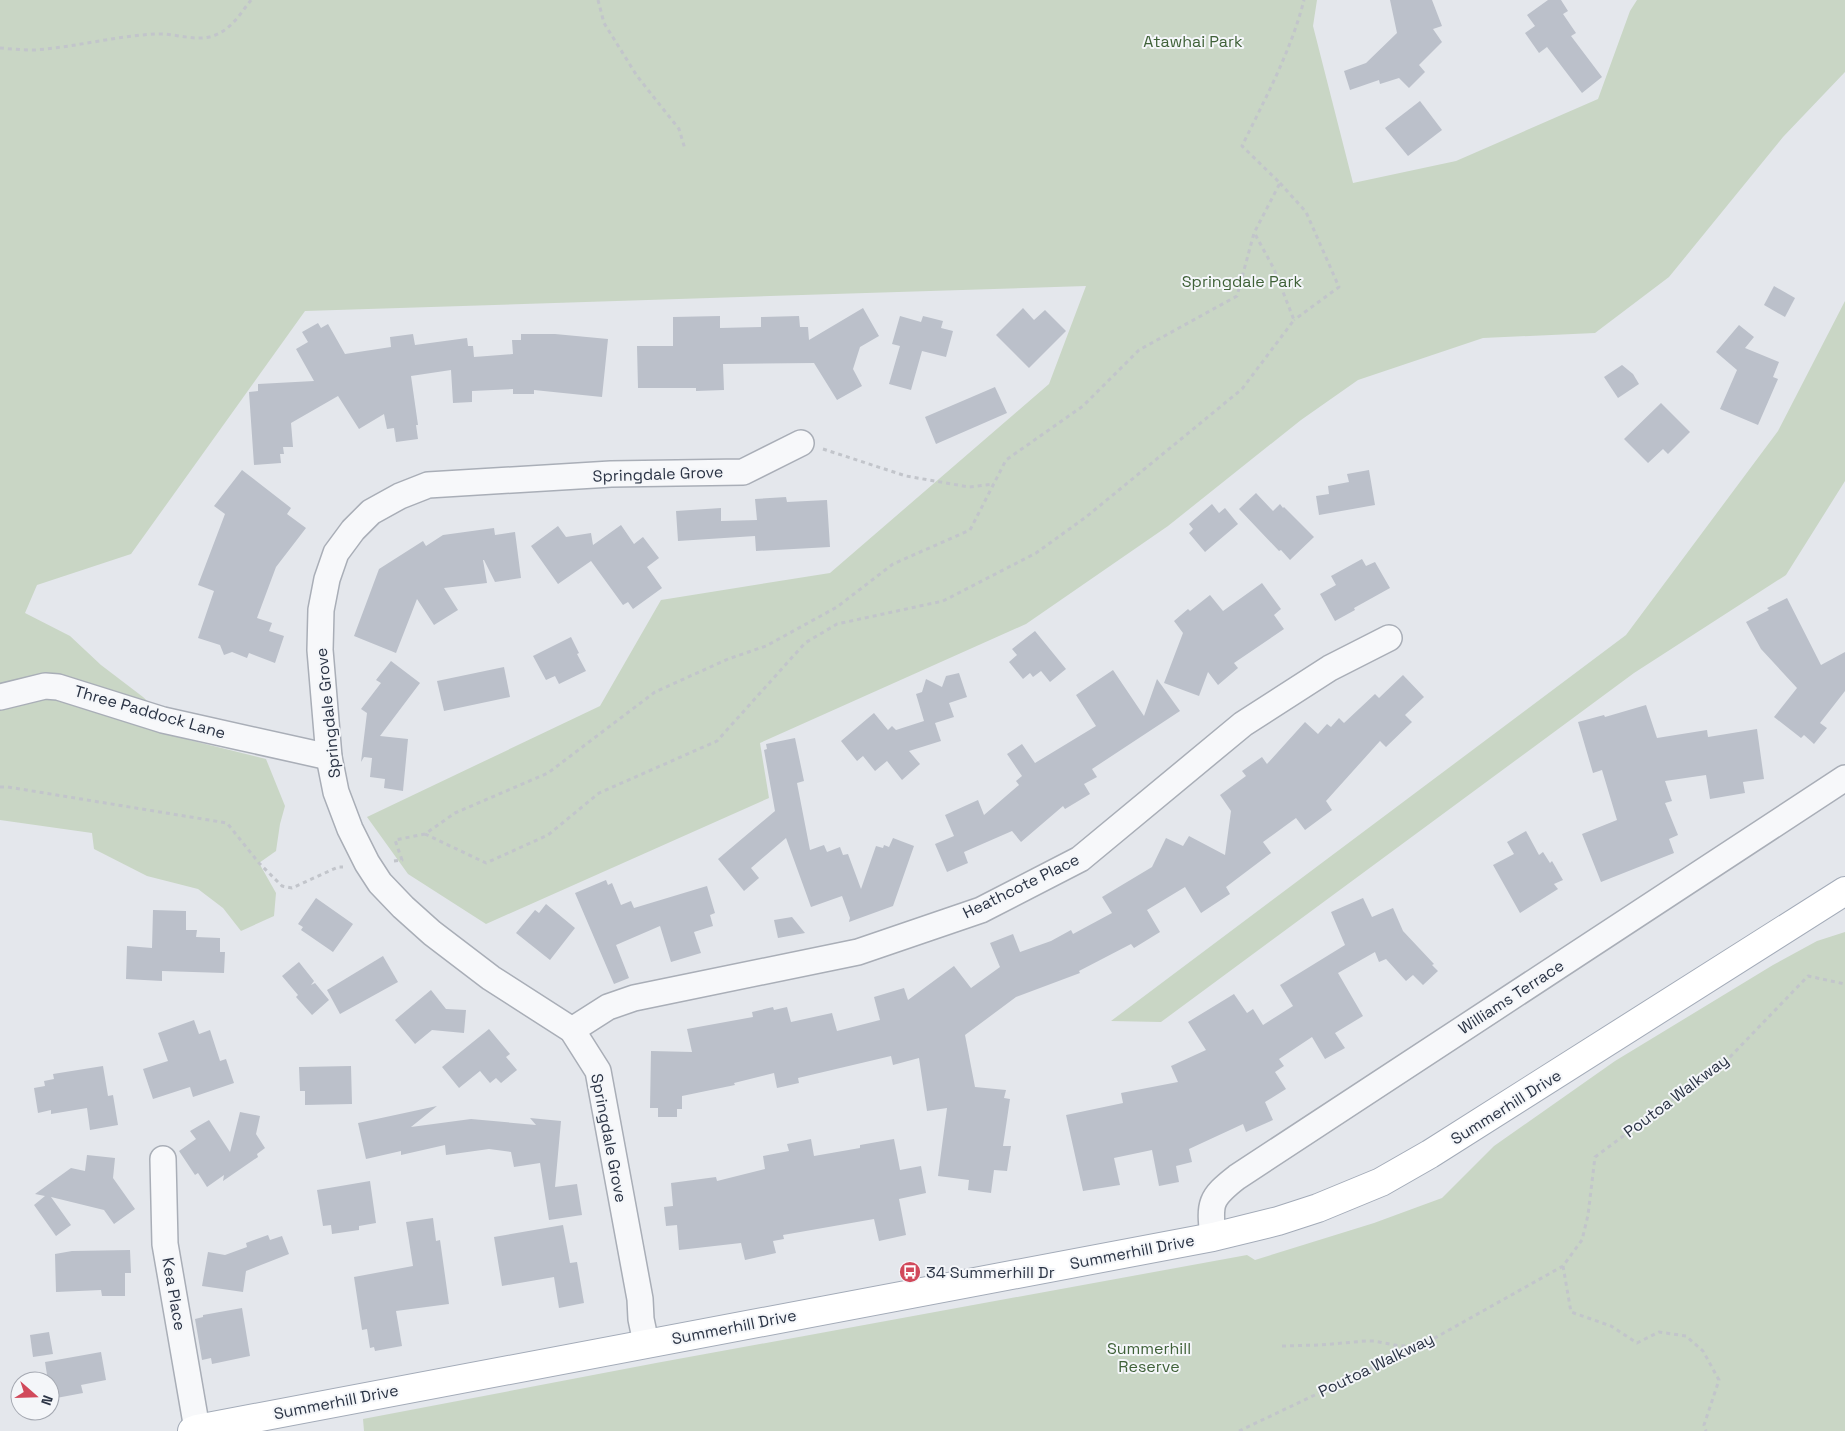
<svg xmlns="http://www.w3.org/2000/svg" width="1845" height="1431" viewBox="0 0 1845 1431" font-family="'Space Grotesk',sans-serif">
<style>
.green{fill:#c9d6c5}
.building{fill:#bbc0ca}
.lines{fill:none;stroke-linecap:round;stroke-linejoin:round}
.minor-casing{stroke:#a9aeb7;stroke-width:28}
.major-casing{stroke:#a3abb8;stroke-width:30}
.path{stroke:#c2c5cb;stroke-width:3;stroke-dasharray:4 4;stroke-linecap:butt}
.minor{stroke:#f7f8fa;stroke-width:25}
.major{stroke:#fff;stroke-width:28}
.labels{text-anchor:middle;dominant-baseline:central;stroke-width:4;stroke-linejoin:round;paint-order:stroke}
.park-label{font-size:16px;fill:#3f6138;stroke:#f4f6f9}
.street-label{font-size:16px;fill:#2b3445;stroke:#f4f6f9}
.poi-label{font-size:16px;fill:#2b3445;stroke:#f4f6f9;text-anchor:start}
</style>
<rect width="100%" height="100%" fill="#e4e7ec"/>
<g class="green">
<path d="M0,0H1317L1313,26L1353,183L1456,161L1598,99L1630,11L1637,0H1845V72L1783,137L1669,277L1595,333L1483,338L1358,380L1301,420L1168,526L1026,624L760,743L769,798L486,924L408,874L367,817L600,706L661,600L830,573L1049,384L1086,286L305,311L131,554L37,585L25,613L70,636L101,665L143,697L189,740L266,759L285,806L280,824L276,851L259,863L276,893L274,916L241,931L223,908L198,889L147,876L94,849L92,833L0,820Z"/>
<path d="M1845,301V481L1786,575L1634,673L1161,1022L1111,1021L1626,635L1778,431Z"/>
<path d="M1845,932V1431H364L363,1419L656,1363L1247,1255L1255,1260L1374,1223L1442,1198L1494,1146L1615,1061L1773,965L1817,941Z"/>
</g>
<g class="building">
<path d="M1390,0H1432L1442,26L1433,29L1442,42L1419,65L1425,72L1409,88L1399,78L1380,84L1379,80L1350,90L1344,71L1366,63L1397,33Z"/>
<path d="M1548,0H1561L1568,11L1563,14L1576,33L1571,36L1602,77L1582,93L1547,47L1539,53L1525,33L1535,26L1527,15Z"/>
<path d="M1420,101L1442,130L1408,156L1385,128Z"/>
<path d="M1774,286L1795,298L1785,317L1764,305Z"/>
<path d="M863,308L879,336L860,347L853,369L862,386L837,400L814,363L723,364L724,390L696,391V388H638L637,346H673V317L720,316V328L761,327V317L799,316L800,327H808L809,340Z"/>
<path d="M1023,308L1034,320L1045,310L1066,331L1029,368L996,335Z"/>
<path d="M900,316L921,322L923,316L943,321L941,328L953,331L946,357L922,351L911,390L889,384L900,346L892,344Z"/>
<path d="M318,323L321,328L328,324L345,354L391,347L390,337L413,334L415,345L467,338L468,346H473L474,357L513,354L512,340H521V334H555L608,339L602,397L534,390V394H513V389L472,391V402L453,403L451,370L411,376L418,425H416L418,439L396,442L394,428L387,429L384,414L359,429L338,396L291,423L293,447H283L284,454H280L281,463L254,465L249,392L258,391V384L314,381L296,349L308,342L302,332Z"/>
<path d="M1739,325L1754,337L1745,348L1779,362L1773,377L1778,379L1758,425L1720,409L1737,370L1716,352Z"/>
<path d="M1622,365L1633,374L1639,384L1618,398L1604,377Z"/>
<path d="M995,387L1007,413L936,444L925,417Z"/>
<path d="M1661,403L1690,432L1668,454L1663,449L1648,463L1624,439Z"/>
<path d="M242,470L291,508L287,514L306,528L276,567L257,618L272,623L269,631L284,636L275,663L249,653L247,658L232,652L224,655L220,645L198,638L214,591L198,585L225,514L214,506Z"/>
<path d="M1369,470L1375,505L1319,515L1316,496L1329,494L1328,486L1349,482L1347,474Z"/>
<path d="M1256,493L1273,511L1280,504L1283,508L1284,507L1314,537L1290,560L1281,550L1279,551L1239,509Z"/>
<path d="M786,497L787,502L827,500L830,547L756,551L755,536L678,541L676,511L721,508V521L757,520L755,499Z"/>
<path d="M1212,504L1219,513L1225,508L1238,524L1205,552L1189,533L1193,529L1189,524Z"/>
<path d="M621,525L634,544L643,537L659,558L647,567L662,588L633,609L628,602L623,605L591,561L558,584L531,546L558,526L566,537L591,533L593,545Z"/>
<path d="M494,528L495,535L515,532L521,578L495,582L484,560H483L487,583L444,588L458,610L434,625L417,599L396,653L354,636L379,569L423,541L426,546L443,535Z"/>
<path d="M1362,559L1366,566L1375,562L1390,588L1354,608L1355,610L1335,621L1320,594L1336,585L1331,576Z"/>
<path d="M1262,583L1281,609L1274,615L1284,629L1234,663L1238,668L1218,685L1208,672L1199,696L1164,683L1183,633L1174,621L1188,609L1190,611L1210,595L1223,611Z"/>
<path d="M1787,598L1821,665L1845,652V691L1820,723L1827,728L1814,744L1804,735L1801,738L1774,717L1797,688L1761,649L1746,622L1769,610L1767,608Z"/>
<path d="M1035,631L1066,669L1050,682L1041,671L1033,677L1030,673L1023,679L1009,662L1017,655L1012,649Z"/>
<path d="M571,637L579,653L577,654L586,671L559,684L555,676L546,680L533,656Z"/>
<path d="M391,661L420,683L380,736L408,739L403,791L384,788L385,779L370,777L372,758L364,757L361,762L367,713L361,709L381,683L376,680Z"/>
<path d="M504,667L510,697L444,711L437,681Z"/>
<path d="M1113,670L1144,716L1157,679L1180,711L1092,769L1097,777L1084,784L1090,794L1065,809L1063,806L1021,842L1012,831L964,852L968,863L947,872L935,844L954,836L945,815L978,800L984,815L1019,785L1016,781L1022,776L1007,754L1022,744L1035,763L1096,726L1076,695Z"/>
<path d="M959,673L967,697L949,703L954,717L935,723L941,741L909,751L920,764L902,780L887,761L875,771L863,756L857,761L841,741L874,713L888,730L892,726L896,730L924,721L916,694L922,692L926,679L942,687L946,676Z"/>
<path d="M1403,675L1424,697L1405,715L1412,722L1386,747L1380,741L1326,801L1332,810L1305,830L1296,818L1263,842L1271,853L1226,887L1230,894L1201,913L1185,887L1147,910L1160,932L1134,948L1131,944L1079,971L1080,973L1016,997L965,1035L975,1087L1006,1090L1004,1098L1010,1099L1003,1146H1011L1007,1171L994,1170L991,1193L968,1190L969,1180L938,1176L947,1108L927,1111L919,1058L893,1065L891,1056L798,1078L799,1083L777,1088L774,1073L734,1083L735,1085L682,1096V1109H677V1117H658V1108H650L651,1051L692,1052L687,1029L753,1017L752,1012L773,1007L774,1010L787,1007L791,1022L832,1013L837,1031L880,1020L874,997L904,988L908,1000L954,966L971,988L1000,967L990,943L1013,934L1020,952L1051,941L1071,930L1073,934L1112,913L1102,897L1152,867L1166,838L1183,846L1189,836L1225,855L1231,811L1220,795L1246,776L1242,771L1262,757L1267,764L1305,722L1318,734L1327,724L1331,727L1339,718L1344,723L1375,694L1379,698Z"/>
<path d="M1646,705L1657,738L1707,730L1708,737L1757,729L1764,779L1743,782L1745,793L1710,799L1706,775L1665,781L1672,801L1665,803L1678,835L1669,839L1674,853L1601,882L1582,834L1617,820L1602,770L1593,773L1578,722L1604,715L1605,717Z"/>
<path d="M795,738L804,781L797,783L810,850L824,845L827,852L840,847L843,855L848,854L861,889L876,846L883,848L884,845L889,847L893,838L914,846L893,906L849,922L850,918L842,896L811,907L786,838L751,868L759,878L744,891L718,859L775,811L764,750L767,749L766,744Z"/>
<path d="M1526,831L1539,855L1543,852L1550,863L1552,861L1563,880L1554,884L1558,889L1520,913L1493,865L1514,854L1507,842Z"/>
<path d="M606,880L608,885L612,883L621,905L631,901L634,908L707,886L715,913L710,915L713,926L694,932L701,953L671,962L660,926L616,945L629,978L614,984L575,893Z"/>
<path d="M316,898L353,924L333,952L301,930L303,927L298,924Z"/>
<path d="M1363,898L1372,917L1393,908L1403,931L1434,964L1432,965L1438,971L1423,985L1413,975L1406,981L1386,959L1379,962L1375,952L1338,973L1363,1016L1335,1033L1345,1048L1325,1059L1312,1037L1279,1059L1284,1066L1275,1072L1286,1089L1265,1102L1273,1120L1246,1132L1243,1124L1189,1149L1192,1162L1176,1166L1179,1182L1159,1186L1152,1150L1114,1158L1120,1185L1083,1191L1066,1115L1123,1103L1121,1093L1178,1082L1171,1066L1206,1050L1188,1022L1234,994L1247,1013L1253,1009L1263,1025L1293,1006L1280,985L1345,945L1331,912Z"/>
<path d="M546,904L575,928L550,960L516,933L535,910L539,913Z"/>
<path d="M153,910L186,911V930H197L196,937L220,938V952H225L224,973L162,971V981L126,979L127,946L152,948Z"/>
<path d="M792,917L805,933L778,938L774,920Z"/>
<path d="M383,956L398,982L340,1014L327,990Z"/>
<path d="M299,962L314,981L311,985L315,983L329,1000L312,1015L296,997L298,995L282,976Z"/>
<path d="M431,990L446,1009L466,1010L464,1033L432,1030L415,1044L395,1020Z"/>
<path d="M194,1020L199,1034L210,1030L220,1061L226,1059L234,1083L193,1097L190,1087L153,1099L143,1069L168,1061L158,1033Z"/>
<path d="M489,1029L510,1054L506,1057L517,1070L501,1083L496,1078L490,1083L480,1071L459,1088L442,1067Z"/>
<path d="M103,1066L108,1096L113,1095L118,1125L90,1130L87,1108L51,1114V1110L38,1113L34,1088L45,1086L44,1081L54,1079L53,1074Z"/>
<path d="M351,1066L352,1104L305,1105V1091H300L299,1067Z"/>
<path d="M437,1106L411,1127L471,1119L536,1125L530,1118L561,1121L555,1187L577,1184L582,1215L549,1220L540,1163L514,1167L511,1152L489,1149L446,1155L445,1145L401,1155V1151L366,1159L358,1123Z"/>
<path d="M240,1112L260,1116L256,1134L265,1148L257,1154L258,1157L223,1181L224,1175L207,1187L198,1173L195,1175L179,1151L196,1139L190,1131L209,1120L230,1152Z"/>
<path d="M811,1139L814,1156L860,1148V1145L894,1139L900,1170L921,1166L926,1193L899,1199L906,1235L879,1241L874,1219L783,1235L784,1239L773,1241L776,1253L745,1260L741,1243L679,1250L677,1225L666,1226L664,1207L673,1206L671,1183L716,1177L717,1181L765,1169L763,1156L789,1151L787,1144Z"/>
<path d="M87,1155L115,1158L113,1178L135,1209L114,1224L104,1210L51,1197L71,1225L56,1236L34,1205L45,1196L35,1194L71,1168L85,1171Z"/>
<path d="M370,1181L376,1223L359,1226V1230L332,1234L331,1225L323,1226L317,1190Z"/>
<path d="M433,1218L436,1241L440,1240L449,1304L396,1311L402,1346L375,1351L374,1347L370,1348L367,1329L362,1330L354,1277L413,1266L406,1222Z"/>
<path d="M563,1225L570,1263L577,1262L584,1303L559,1308L554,1277L502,1286L494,1237Z"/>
<path d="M268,1235L270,1240L282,1236L289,1254L246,1271L243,1292L202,1286L208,1252L225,1255L247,1247L246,1243Z"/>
<path d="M130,1250L131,1273H125V1296H102L101,1290L56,1292L55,1254L72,1251Z"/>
<path d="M242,1308L250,1356L212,1364L211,1358L202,1360L195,1319L203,1317V1315Z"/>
<path d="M49,1332L53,1354L33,1357L30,1335Z"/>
<path d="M101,1352L106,1380L81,1385L83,1393L51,1399L50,1381H48L45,1362Z"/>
</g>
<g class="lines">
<g class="minor-casing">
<g id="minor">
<path d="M0,697L45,686L58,687L163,720L329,757"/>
<path d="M572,1030L608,1007L634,998L858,952L981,910L1080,859L1243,724L1330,668L1389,638"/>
<path d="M163,1159L165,1244L197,1429"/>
<path d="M1213,1237C1209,1203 1210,1198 1237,1177L1845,778"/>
<path d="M646,1343L641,1319L640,1299L598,1071L572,1030L491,978L432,933L403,907L380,883L367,863L350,829L336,792L329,757L320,650L321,610L327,579L336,553L353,530L371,512L400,496L428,485L611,474L743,472L801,443"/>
</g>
</g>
<g class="major-casing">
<path id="major" d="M192,1431L197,1429L1213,1237L1278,1221L1318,1208L1381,1182L1430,1154L1845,891"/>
</g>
<g class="path">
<path d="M598,0L604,23L637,76L679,129L685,149"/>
<path d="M0,48C11,49 23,50 35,50C76,47 115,36 156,34C175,33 195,42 213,36C231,30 240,14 251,0"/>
<path d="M1280,183L1306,212L1339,287L1294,320"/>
<path d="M823,449L906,476L969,487L994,484"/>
<path d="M0,787H8L227,823L259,863L282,886L292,888L338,867H343"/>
<path d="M425,834L486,863L548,835L599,793L717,741L805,643L837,624L943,601L1036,553L1086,517L1242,389L1294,320L1274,269L1255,234"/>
<path d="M394,861L402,860L395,840L425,834L455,813L548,773L655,692L728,659L766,646L837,607L893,564L970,530L1006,460L1083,406L1139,350L1237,296L1254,233L1280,183L1242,146C1265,99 1291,51 1304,0"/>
<path d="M1563,1266L1571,1312L1611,1326L1637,1343L1659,1332L1686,1336L1703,1351L1719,1380L1704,1425L1706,1431"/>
<path d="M1282,1346L1320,1345L1366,1341H1374L1400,1346L1418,1345"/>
<path d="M1239,1431L1433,1339L1563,1266L1582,1240L1588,1215L1595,1157L1730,1057L1808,976L1845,984"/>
</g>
<use href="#minor" class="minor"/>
<use href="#major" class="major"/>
</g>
<defs>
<g id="bus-disc" transform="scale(1.125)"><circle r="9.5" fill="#d1495b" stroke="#f4f6f9"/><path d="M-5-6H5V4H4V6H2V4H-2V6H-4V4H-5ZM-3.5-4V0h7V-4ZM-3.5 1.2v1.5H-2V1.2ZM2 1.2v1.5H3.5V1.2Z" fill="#fff"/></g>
</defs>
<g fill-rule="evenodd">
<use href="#bus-disc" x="910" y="1272"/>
</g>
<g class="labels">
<g class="park-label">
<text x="1193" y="41">Atawhai Park</text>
<text x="1242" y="281">Springdale Park</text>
<text x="1149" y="1348">Summerhill<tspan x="1149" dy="18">Reserve</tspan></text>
</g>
<g class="street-label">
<text transform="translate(658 474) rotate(-2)">Springdale Grove</text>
<text transform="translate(150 712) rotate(16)">Three Paddock Lane</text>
<text transform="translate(328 713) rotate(-96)">Springdale Grove</text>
<text transform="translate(1021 886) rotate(-26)">Heathcote Place</text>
<text transform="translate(1511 997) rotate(-33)">Williams Terrace</text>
<text transform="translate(1676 1096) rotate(-37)">Poutoa Walkway</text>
<text transform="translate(1506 1107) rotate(-32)">Summerhill Drive</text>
<text transform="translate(609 1138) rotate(79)">Springdale Grove</text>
<text transform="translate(1132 1252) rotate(-11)">Summerhill Drive</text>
<text transform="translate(174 1294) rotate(80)">Kea Place</text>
<text transform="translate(734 1327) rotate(-11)">Summerhill Drive</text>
<text transform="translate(1376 1365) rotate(-26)">Poutoa Walkway</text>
<text transform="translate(336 1402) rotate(-11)">Summerhill Drive</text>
</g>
<g class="poi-label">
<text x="926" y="1272">34 Summerhill Dr</text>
</g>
</g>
<g transform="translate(35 1396) rotate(110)"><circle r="24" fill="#f4f6f9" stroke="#a4a8b1"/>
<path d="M0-4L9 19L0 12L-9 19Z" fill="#d1495b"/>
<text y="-8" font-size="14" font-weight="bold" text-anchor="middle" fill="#2b3445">N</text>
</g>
</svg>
